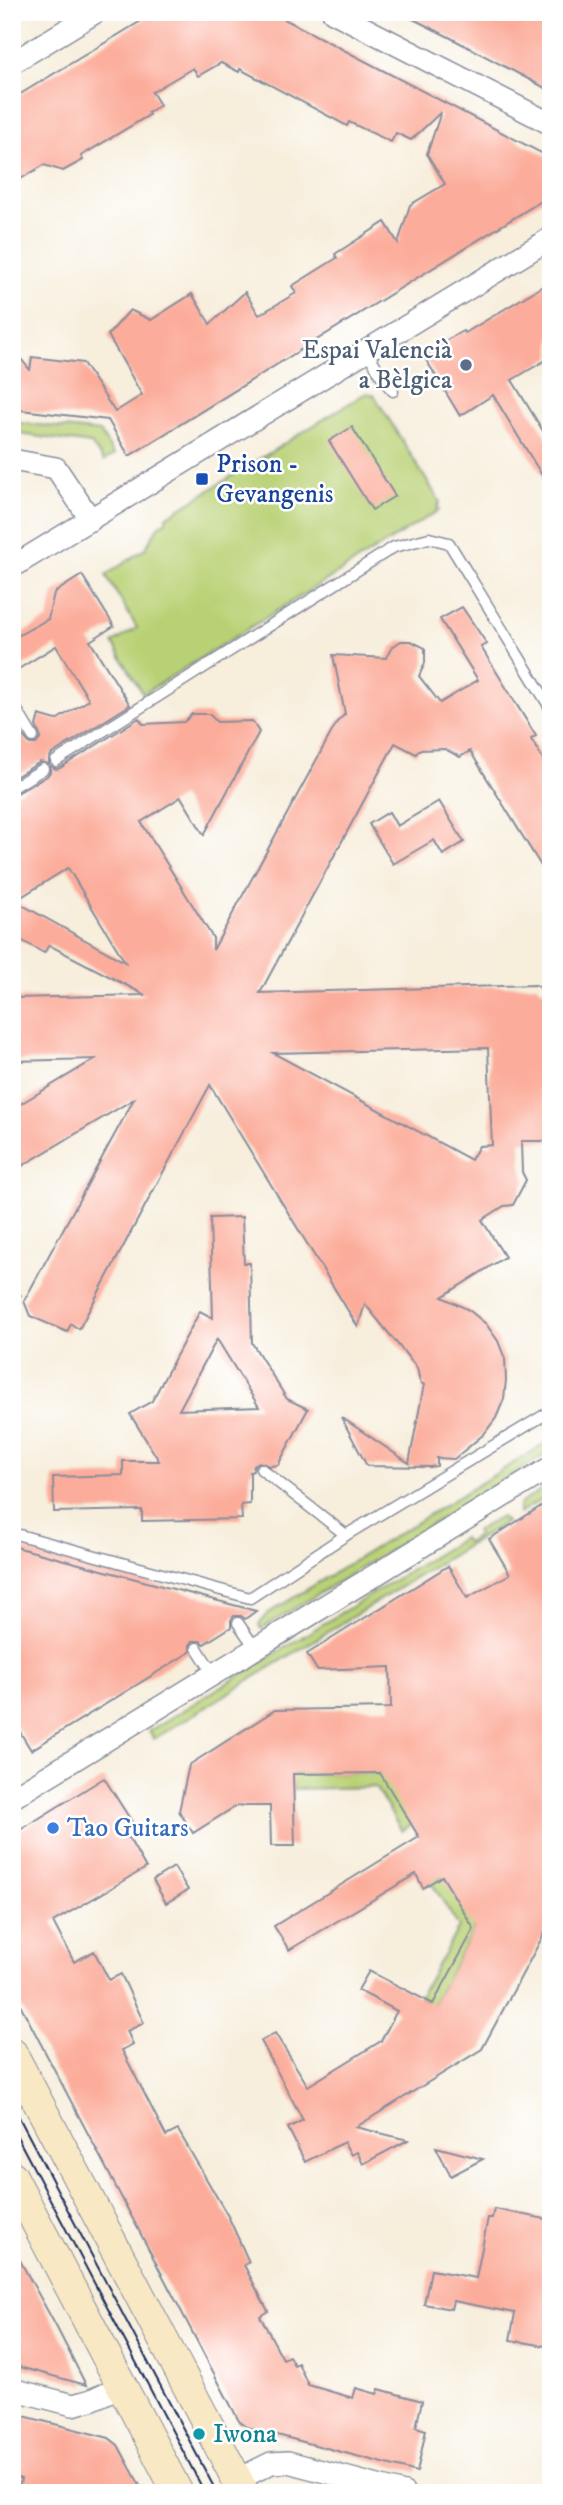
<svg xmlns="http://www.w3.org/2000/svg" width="563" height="2505" viewBox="0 0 563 2505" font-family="'IM FELL DW Pica',serif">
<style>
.green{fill:#b9d175;stroke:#6a806a;stroke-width:2}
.building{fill:#fcac9a;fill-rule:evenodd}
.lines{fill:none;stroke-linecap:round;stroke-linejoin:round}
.lane-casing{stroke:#898e9d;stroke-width:13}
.street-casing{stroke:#898e9d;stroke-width:24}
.secondary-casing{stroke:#898e9d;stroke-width:32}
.path{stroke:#898e9d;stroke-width:4.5;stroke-dasharray:2 5;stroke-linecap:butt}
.lane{stroke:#fff;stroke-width:10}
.street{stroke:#fff;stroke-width:21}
.secondary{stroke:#f8e8c3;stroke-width:30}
.tram{stroke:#1b2f5e;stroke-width:2}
.service-dot{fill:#5c6f8a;stroke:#fff;stroke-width:2.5}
.transit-dot{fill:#1a4fb4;stroke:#fff;stroke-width:2.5}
.shop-dot{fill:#3f7fe0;stroke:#fff;stroke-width:2.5}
.culture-dot{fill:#0f9aa8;stroke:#fff;stroke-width:2.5}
.labels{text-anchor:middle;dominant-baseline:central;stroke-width:5;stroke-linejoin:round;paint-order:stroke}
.service-label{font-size:26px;fill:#4e5e75;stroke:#fff;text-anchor:end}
.transit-label{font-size:26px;fill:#164399;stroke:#fff;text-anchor:start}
.shop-label{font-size:26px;fill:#366cbe;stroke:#fff;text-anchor:start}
.culture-label{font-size:26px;fill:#0d838f;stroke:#fff;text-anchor:start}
</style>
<rect width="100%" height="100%" fill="#fff"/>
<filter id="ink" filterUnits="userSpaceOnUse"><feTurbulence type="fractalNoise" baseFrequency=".0143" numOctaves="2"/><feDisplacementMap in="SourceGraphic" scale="14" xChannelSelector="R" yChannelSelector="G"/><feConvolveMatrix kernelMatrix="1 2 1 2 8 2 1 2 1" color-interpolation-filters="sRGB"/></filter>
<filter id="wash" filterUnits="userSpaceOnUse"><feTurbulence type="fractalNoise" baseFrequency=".00686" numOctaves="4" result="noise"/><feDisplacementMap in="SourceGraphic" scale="28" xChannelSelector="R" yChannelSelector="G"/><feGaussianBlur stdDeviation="1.57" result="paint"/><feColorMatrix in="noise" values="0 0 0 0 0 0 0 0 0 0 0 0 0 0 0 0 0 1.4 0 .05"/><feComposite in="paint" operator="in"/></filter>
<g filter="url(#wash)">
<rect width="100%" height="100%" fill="#f7eedc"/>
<g class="green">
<path d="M366,393L374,395L440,502L437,508L439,510L143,694L113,643L137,628L106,575L145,549L159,525L166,522V517Z"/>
<path d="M12,422L100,432L114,455L104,461L91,444L12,433Z"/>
<path d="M551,1440V1451L261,1629L259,1625L267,1614Z"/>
<path d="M551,1484V1494L519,1513V1507L522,1502Z"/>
<path d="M501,1517L506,1522L154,1739L149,1731L463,1538L467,1543L478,1535L476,1531Z"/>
<path d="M418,1772L412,1824L402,1831L375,1787L294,1789L293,1783L278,1774Z"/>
<path d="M442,1876L492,1896L425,2018L426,2000L419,1997L459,1927L431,1882Z"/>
</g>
<g id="blocks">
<g class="building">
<path d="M156,12H271L551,158V195L129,456L108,420L12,409V348L30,370L32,357L83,363L115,412L142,395L108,335L130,310L151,320L192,294L210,324L245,292L259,315L296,293L292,286L337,258L335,254L385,222L398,243L410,205L445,184L427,154L441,112L411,140L396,133L391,142L349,122L347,126L240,69L239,72L221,63L198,76L193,68L152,92L160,105L148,113L149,115L81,156L83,160L63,171L44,165L12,184V99Z"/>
<path d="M399,12H551V91L449,37Z"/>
<path d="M551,281V357L512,380L551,444V490L493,395L460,416L425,358L428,356L426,353L445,341L463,331L465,333Z"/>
<path d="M352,427L395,496L372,510L329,441Z"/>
<path d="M82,575L114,626L90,641L130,705L52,754L49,758V764L40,762L12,779V733L23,736L30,744H36L41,738L36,726L39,715L56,720L89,700L56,646L12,673V639L48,619L54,593Z"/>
<path d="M462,607L487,644L481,647L536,736L531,739L551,772V882L470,751L460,757L445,749L419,750L416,754L395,743L260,993L536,985L551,996V1141H521L522,1172L526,1180L513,1205L504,1206L482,1220L505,1257L442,1297L469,1310L486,1324L498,1341L505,1359L506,1380L504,1399L496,1418L484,1434L454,1459L437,1458V1466L430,1467L367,1466L341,1417L409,1463L424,1385L420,1382L417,1368L365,1304L358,1327L210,1085L79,1329L71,1324L67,1332L30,1316L24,1301L134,1099L12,1172V1109L95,1059L12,1061V998L145,995L49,945L44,953L12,935V796L47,776L50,772V766L56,769L60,768L139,718L143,724L184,722L192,714H209L217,722L252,721L259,732L204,835L181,797L141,822L213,938V950L337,722L345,714L333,655L386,658L392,647L401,641H411L425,648V663L419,676L440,703L478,680L440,619ZM68,868L125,962L15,901ZM488,1048L492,1145L479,1146L471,1160L273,1053Z"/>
<path d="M439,801L464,842L443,855L434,840L393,864L369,824L389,812L397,826Z"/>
<path d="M242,1217L244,1263H250L252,1343L287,1399L308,1409L278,1465L270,1466L259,1462L254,1465L253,1471L250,1472V1504L241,1505L242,1519L142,1521V1510L54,1512L53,1477L123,1475V1461H159L130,1414L152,1401L200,1311L213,1318L210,1218ZM217,1339L259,1407L179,1410Z"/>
<path d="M543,1505L551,1519V1921L482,2049L356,2127L408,2140L363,2164L357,2152L351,2155L344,2142L305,2162L288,2128L303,2120L261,2041L275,2033L308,2086L381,2041L397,2011L358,1990L369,1971L433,2004L474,1929L442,1876L423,1888L416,1874L289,1950L274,1926L419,1837L380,1773L293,1774L295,1846H271L270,1806H236L193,1833L179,1811L189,1765L275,1710L391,1708L390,1667L317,1670L307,1654L448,1566L467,1598L510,1574L489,1539Z"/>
<path d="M12,1546L68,1561L256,1611L245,1619L241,1616H234L231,1620V1627L204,1644L200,1641H193L190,1645V1652L31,1750L12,1719Z"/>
<path d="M104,1778L132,1822L123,1828L146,1868L53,1922L74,1962L94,1951L109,1980L121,1974L144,2023L127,2031L133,2044L122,2050L166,2136L178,2130L229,2218L249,2262L244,2265L268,2311L260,2316L283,2359L289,2356L294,2365L298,2363L308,2385L353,2398L356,2388L377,2394L379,2389L422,2401L416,2427L426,2430L417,2472L247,2427L239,2421L12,1989V1835Z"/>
<path d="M174,1867L188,1890L166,1903L153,1880Z"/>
<path d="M436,2147L483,2159L451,2176Z"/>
<path d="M494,2209L551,2220V2347L510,2340L515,2313L453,2301L451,2309L424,2304L431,2270L476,2278L488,2218H492Z"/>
<path d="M12,2246L57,2328L86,2385L12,2365Z"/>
<path d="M12,2413L109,2438L118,2445L144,2493H35L19,2489L21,2479L12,2476Z"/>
</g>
</g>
</g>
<g filter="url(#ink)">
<use href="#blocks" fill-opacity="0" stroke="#898e9d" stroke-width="2"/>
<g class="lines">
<g class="lane-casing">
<g id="lane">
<path d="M367,351L385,382L393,391"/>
<path d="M12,702L33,737"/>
<path d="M56,761L394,547L429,538L449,543L551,709"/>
<path d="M12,788L43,769"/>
<path d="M261,1469L346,1535"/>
<path d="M12,1533L250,1598L346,1535L551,1411"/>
<path d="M238,1623L256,1649"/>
<path d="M197,1648L214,1675"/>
</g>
</g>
<g class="street-casing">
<g id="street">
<path d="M333,12L551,124"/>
<path d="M12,63L96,12"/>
<path d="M12,460L56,468L91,520"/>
<path d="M12,567L551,238"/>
<path d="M12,1798L551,1467"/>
<path d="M12,2389L73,2405L91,2400L121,2386"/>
<path d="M237,2480L271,2463L288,2462L404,2493"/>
</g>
</g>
<g class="secondary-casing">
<g id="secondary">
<path d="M12,2053L244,2493"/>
<path d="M12,2176L178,2493"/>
</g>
</g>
<path class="path" d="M12,1283L21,1298"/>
<use href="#lane" class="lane"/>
<use href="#street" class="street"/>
<use href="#secondary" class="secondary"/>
<g class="tram">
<path d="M12,2104L217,2493"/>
<path d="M12,2127L205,2493"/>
</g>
</g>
</g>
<circle class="service-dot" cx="466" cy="365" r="7"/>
<rect class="transit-dot" x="195" y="472" width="14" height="14" rx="3.5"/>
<circle class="shop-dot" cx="53" cy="1828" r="7"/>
<circle class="culture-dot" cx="199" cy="2434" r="7"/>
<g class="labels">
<g class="service-label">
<text x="452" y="350">Espai Valencià<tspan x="452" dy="30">a Bèlgica</tspan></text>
</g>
<g class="transit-label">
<text x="216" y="464">Prison -<tspan x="216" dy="30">Gevangenis</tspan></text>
</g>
<g class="shop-label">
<text x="67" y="1828">Tao Guitars</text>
</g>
<g class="culture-label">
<text x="213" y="2434">Iwona</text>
</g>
</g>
<rect width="563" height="2505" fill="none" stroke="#fff" stroke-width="42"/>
</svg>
